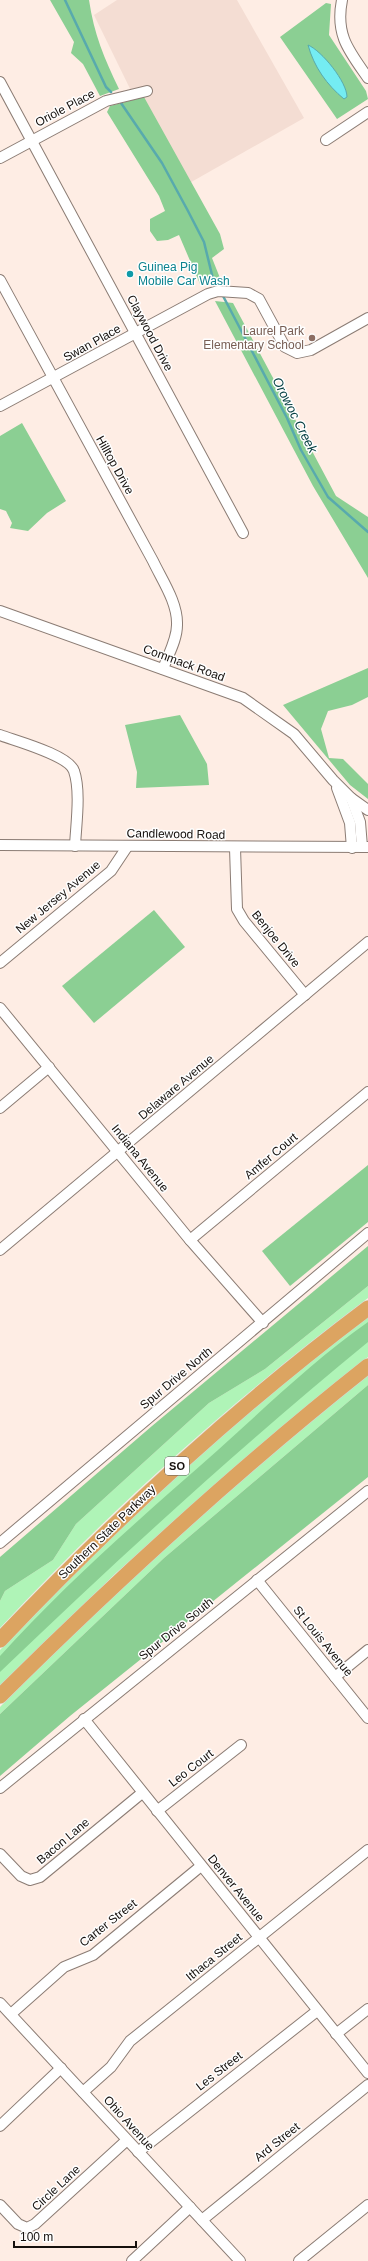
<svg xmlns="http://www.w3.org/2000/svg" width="368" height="2261" viewBox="0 0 368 2261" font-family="Helvetica,sans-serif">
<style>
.industrial{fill:#f4ddd3}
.green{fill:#aff4b7}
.forest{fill:#8bcf93}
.water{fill:#74ecf2;stroke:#58aaad}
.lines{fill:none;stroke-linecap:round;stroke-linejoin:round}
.stream{stroke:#58aaad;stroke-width:2.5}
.minor-casing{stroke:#8b7c74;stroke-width:12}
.highway-casing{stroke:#d5d4d3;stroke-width:16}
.minor{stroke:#fff;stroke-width:10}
.highway{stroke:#dca461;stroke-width:15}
.culture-dot{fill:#0f9aa8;stroke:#fefefe;stroke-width:1.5}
.education-dot{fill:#8d6e63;stroke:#fefefe;stroke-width:1.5}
.labels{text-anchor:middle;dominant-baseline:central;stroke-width:3;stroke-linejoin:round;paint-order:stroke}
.shield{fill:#fefefe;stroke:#5b5755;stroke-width:1}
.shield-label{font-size:11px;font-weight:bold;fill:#15100d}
.street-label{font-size:12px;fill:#15100d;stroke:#fefefe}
.culture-label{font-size:12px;fill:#0d838f;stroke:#fefefe;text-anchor:start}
.education-label{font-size:12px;fill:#785e54;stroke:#fefefe;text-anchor:end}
.water-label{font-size:13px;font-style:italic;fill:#074144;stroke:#fefefe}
</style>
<rect width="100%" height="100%" fill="#feede4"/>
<path class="industrial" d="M117,0H237L304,118L179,189L94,15Z"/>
<g class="green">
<path d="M368,1286V1298C236,1397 112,1508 0,1628V1601L5,1591L53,1560L76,1524L209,1403L265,1369Z"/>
<path d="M368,1316V1357L295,1416L116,1573L0,1686V1650C114,1530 235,1415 368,1316Z"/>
<path d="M368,1375V1385L164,1558L0,1714V1707C116,1589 239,1478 368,1375Z"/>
</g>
<g class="forest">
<path d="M50,0H89C94,34 104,58 119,89L100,96L83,64L71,53L74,42Z"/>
<path d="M326,3L331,4L329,35L366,91L368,99L337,119L280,37Z"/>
<path d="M144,97L220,234L224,249L212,258L222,283L200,284L179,235L168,240L157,241L150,231V219L165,211L159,196L107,112L110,106Z"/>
<path d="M215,301L233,303L336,496L368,517V578L313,486Z"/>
<path d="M22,423L66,501L47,513L28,531L10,528L12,523L6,511L0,509V436Z"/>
<path d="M368,668V697L352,705L328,711L321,729L329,758L343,759L368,784V799L350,785L283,705Z"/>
<path d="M180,715L207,764L209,785L136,788L137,772L125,725Z"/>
<path d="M154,910L185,947L94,1023L62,986Z"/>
<path d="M368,1165V1222L290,1286L262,1251Z"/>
<path d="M368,1246V1286L265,1369L209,1403L76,1524L53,1560L5,1591L0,1601V1557L152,1426Z"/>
<path d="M368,1322V1342C241,1446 119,1558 0,1672V1656C67,1582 143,1516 218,1450C267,1406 315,1359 368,1322Z"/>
<path d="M368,1385V1477L70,1716L0,1776V1714L164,1558Z"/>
</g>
<path class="water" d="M308,45C322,51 347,82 347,97L344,99C327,85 314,67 308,45Z"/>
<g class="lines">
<g class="stream">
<path d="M65,0L106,87L111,92"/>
<path d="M121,103L162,163L188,211L204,242L214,283"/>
<path d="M222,294L287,418L301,450L328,497L368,532"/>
</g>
<g class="minor-casing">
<g id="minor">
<path d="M342,0C335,35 349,51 368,78"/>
<path d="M0,82L243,533"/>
<path d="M326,140L368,112"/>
<path d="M0,158L106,101L147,91"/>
<path d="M0,280L153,561C162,580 178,603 177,625C177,640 168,655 163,669"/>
<path d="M0,406L208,294L218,291L248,293L259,299L285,347L297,353L311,350L368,318"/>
<path d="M0,611L243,698L294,734L333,780L351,798L360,822L362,847"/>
<path d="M0,735C16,741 69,755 74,771C81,791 76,825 75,846"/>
<path d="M337,788L350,823L352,848"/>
<path d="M351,798L368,810"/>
<path d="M0,845L368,847"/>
<path d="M235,848L237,909L244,921L305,995"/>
<path d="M0,963L111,871L127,847"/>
<path d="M0,1008L190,1240L263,1323"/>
<path d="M0,1108L49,1067"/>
<path d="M190,1240L368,1092"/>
<path d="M0,1250L368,942"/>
<path d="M0,1543L368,1233"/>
<path d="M257,1580L368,1718"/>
<path d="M335,1677L368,1650"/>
<path d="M84,1719L368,2073"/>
<path d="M0,1788L368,1491"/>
<path d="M157,1811L241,1745"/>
<path d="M0,1854L21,1876L30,1880L40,1877L142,1793"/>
<path d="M0,2003L240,2261"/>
<path d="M11,2014L64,1967L93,1955L201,1866"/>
<path d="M336,2034L368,2009"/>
<path d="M83,2092L111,2067L130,2041L368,1850"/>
<path d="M0,2126L61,2068"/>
<path d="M138,2152L317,2011"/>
<path d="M0,2205L18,2224L27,2228L35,2224L127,2140"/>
<path d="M202,2220L368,2085"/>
<path d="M132,2261L190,2207"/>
<path d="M299,2261L368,2205"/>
</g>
</g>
<g class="highway-casing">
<g id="highway">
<path d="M0,1640C114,1520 236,1407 368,1308"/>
<path d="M0,1696C117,1580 239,1468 368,1366"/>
</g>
</g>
<use href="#minor" class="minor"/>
<use href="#highway" class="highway"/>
</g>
<circle class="culture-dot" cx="130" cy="274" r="4"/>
<circle class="education-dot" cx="312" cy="338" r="4"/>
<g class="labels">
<rect class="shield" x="165" y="1457" width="24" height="18" rx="3"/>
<g class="shield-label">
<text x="177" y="1466">SO</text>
</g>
<g class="street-label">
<text transform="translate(65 108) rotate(-28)">Oriole Place</text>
<text transform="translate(150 333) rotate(62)">Claywood Drive</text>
<text transform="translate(92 343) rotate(-29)">Swan Place</text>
<text transform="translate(115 465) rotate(61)">Hilltop Drive</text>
<text transform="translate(184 663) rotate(20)">Commack Road</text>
<text transform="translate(176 834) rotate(1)">Candlewood Road</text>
<text transform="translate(58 897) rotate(-40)">New Jersey Avenue</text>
<text transform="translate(276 939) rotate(51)">Benjoe Drive</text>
<text transform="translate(176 1087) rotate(-40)">Delaware Avenue</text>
<text transform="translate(271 1156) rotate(-40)">Amfer Court</text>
<text transform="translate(140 1158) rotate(51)">Indiana Avenue</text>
<text transform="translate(176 1378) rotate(-40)">Spur Drive North</text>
<text transform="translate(107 1532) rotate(-44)">Southern State Parkway</text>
<text transform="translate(176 1629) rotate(-39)">Spur Drive South</text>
<text transform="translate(323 1641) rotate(51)">St Louis Avenue</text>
<text transform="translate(191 1768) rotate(-38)">Leo Court</text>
<text transform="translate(63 1841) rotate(-40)">Bacon Lane</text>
<text transform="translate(236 1888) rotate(51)">Denver Avenue</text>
<text transform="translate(108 1923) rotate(-38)">Carter Street</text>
<text transform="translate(214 1957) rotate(-39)">Ithaca Street</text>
<text transform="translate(219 2071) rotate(-38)">Les Street</text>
<text transform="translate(129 2123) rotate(48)">Ohio Avenue</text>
<text transform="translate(277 2142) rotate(-39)">Ard Street</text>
<text transform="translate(56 2188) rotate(-43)">Circle Lane</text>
</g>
<g class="culture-label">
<text x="138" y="267">Guinea Pig<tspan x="138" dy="14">Mobile Car Wash</tspan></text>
</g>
<g class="education-label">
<text x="304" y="331">Laurel Park<tspan x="304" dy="14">Elementary School</tspan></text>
</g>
<g class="water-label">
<text transform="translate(295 415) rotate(63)">Orowoc Creek</text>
</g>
</g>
<path d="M14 2241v6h122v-6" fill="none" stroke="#15100d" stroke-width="2"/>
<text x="20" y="2241" font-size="12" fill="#15100d" stroke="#fefefe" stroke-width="3" paint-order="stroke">100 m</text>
</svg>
